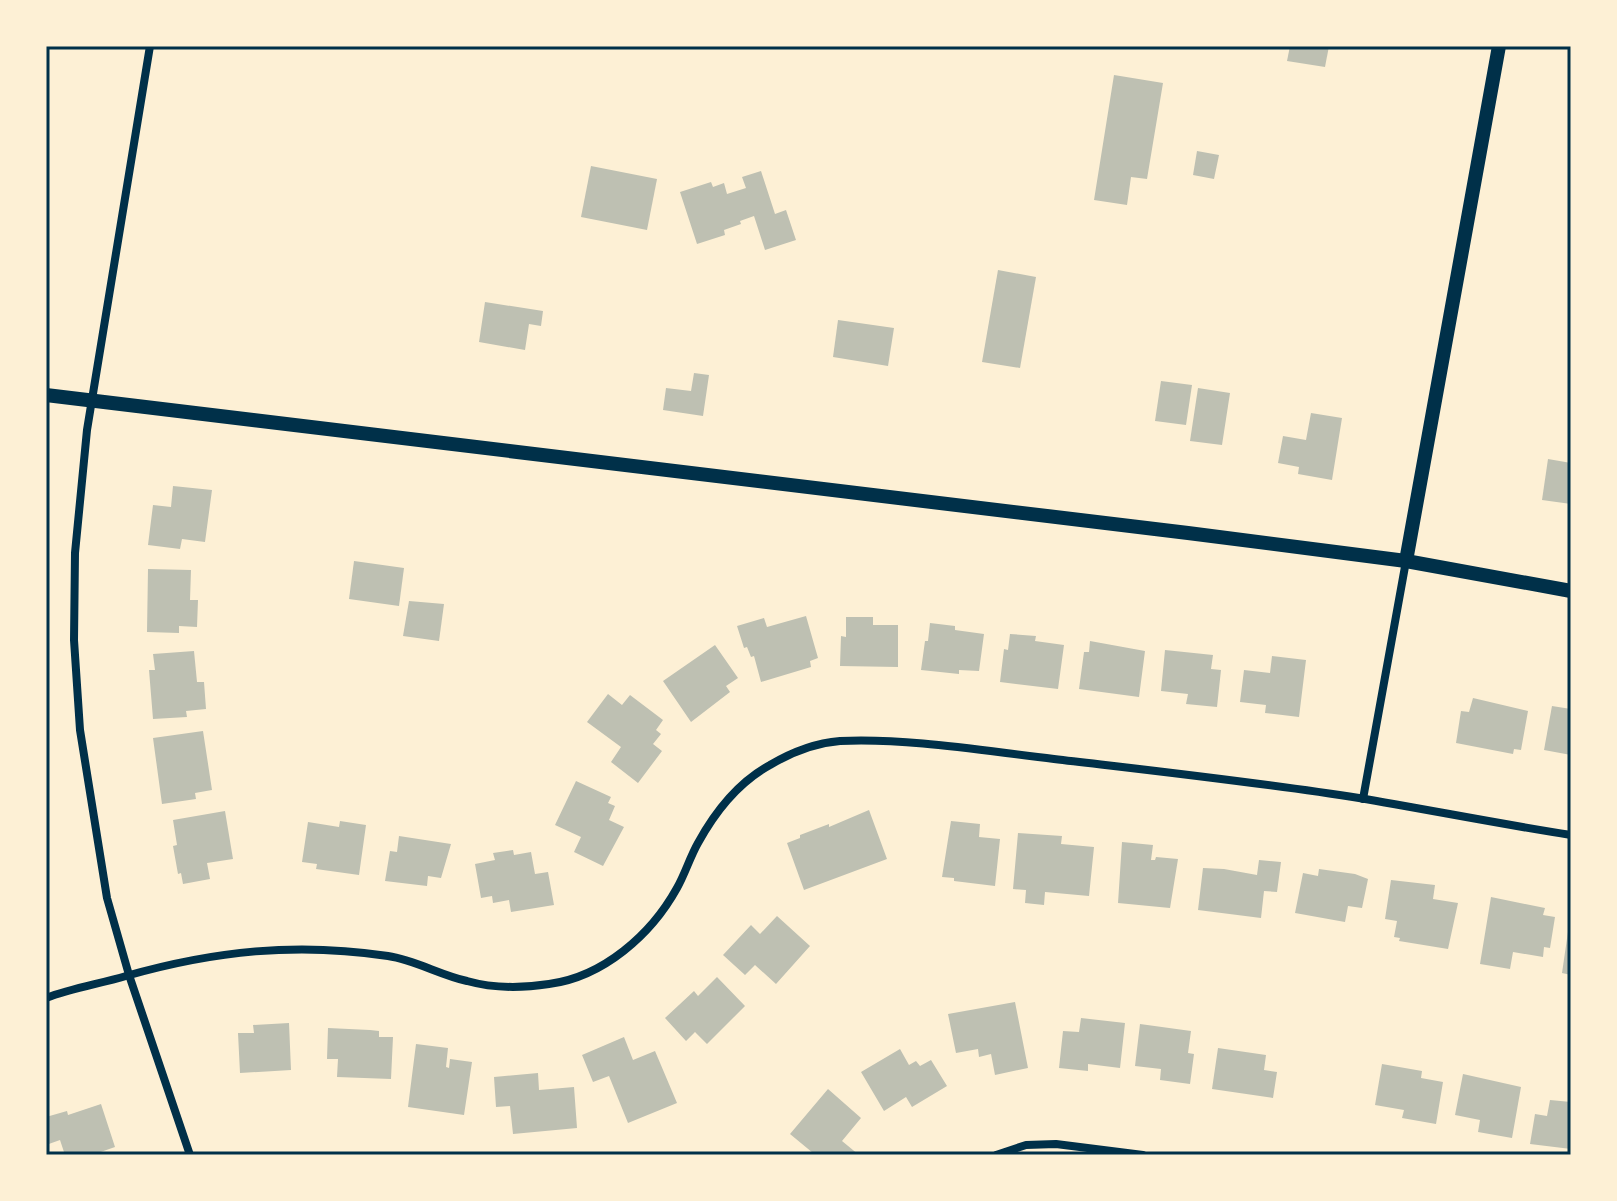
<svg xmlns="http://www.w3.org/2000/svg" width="1617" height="1201" viewBox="0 0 1617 1201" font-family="Poppins,sans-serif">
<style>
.building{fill:#bec0b2}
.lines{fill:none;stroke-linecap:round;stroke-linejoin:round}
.minor{stroke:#003049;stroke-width:8}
.tertiary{stroke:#003049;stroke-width:14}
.neatline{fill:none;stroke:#003049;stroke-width:3}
</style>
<rect width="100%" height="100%" fill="#fdf0d5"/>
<g class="building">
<path d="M1290,46H1329L1325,67L1287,61Z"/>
<path d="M1114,75L1163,83L1147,179L1131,177L1127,205L1094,200Z"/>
<path d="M1197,151L1219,155L1214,179L1193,175Z"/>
<path d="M591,166L657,179L647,230L581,217Z"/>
<path d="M761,171L775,214L786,210L796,240L765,250L754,216L740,221L741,224L724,230L725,235L697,244L680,192L711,182L713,187L724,183L727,194L746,188L742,177Z"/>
<path d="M998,270L1036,277L1020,368L982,362Z"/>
<path d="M485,302L543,311L541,326L529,324L525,350L479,342Z"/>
<path d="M838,320L894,328L888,366L833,357Z"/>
<path d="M694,373L709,375L703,416L663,410L666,388L691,391Z"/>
<path d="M1161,381L1192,385L1186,425L1155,421Z"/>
<path d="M1198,388L1230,393L1222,445L1190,441Z"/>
<path d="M1311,413L1342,418L1332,480L1298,474L1299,467L1278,463L1283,436L1306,440Z"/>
<path d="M1548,459L1571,463V504L1542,500Z"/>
<path d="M173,486L212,490L205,542L182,539L180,549L148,545L153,505L171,507Z"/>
<path d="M354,561L404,568L399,606L349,599Z"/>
<path d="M148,569L191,570L190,600H198L197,627L179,626V633L147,632Z"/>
<path d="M409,601L444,604L439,641L403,636Z"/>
<path d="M806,616L818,658L810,661L811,667L761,682L754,656L751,657L747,647L744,648L737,626L764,618L767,627Z"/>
<path d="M846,617H873V625H898V667L840,666L841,636L846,637Z"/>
<path d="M930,623L955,626V630L984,634L979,671L959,670V674L921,670L925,641H928Z"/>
<path d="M1010,634L1036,636L1035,641L1064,645L1058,689L1000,682L1004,649L1008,650Z"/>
<path d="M1090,641L1145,651L1139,697L1079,689L1084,652H1089Z"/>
<path d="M715,645L738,678L726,686L730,692L691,722L663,681Z"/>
<path d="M1165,650L1213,655L1211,669L1221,670L1217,707L1186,704L1188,694L1161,691Z"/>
<path d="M194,651L197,682H204L206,709L186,711L187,717L153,719L149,670H155L153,654Z"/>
<path d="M1272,656L1306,660L1299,717L1265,713L1266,705L1240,702L1244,670L1270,673Z"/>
<path d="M608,694L622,705L630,695L663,720L656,730L661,734L653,744L662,751L638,783L611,762L621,747L587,722Z"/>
<path d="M1473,698L1528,711L1521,750L1514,749L1513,754L1456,743L1461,711L1469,712Z"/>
<path d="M1552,706L1571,709V755L1544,750Z"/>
<path d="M203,731L212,790L195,793L196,799L162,804L153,738Z"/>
<path d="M576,781L611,797L608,803L615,806L609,820L624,827L603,866L574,852L581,837L555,825Z"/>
<path d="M869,810L887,859L804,890L787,843L800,838V835L829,824V827Z"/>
<path d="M225,811L233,859L207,863L210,879L183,884L181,873L178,874L173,846L177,845L173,820Z"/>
<path d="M340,821L366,825L359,875L316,869L317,864L302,862L308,822L339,827Z"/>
<path d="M951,821L980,824L979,837L1000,839L995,886L954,881V878L942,877Z"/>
<path d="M1018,833L1062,836L1061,844L1094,847L1089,896L1045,892L1044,905L1025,903L1026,890L1013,889Z"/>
<path d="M399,836L451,844L441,878L428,876L427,886L385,881L390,851L397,852Z"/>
<path d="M1122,842L1153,845L1151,860H1155L1156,857L1178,859L1170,908L1118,903Z"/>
<path d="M513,850L514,855L531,852L535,874L548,872L554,905L511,912L509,900L493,903L492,896L481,898L475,864L495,860L493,853Z"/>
<path d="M1259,860L1281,862L1277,892L1264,891L1261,918L1198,910L1203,868L1224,869L1257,875Z"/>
<path d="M1319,869L1355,874L1368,879L1362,908L1348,906L1345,922L1295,913L1303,873L1318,876Z"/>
<path d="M1391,880L1435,885L1433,899L1458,903L1448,949L1399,941L1400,938L1394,937L1397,921L1385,919Z"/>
<path d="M1491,897L1545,908L1543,915L1555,917L1550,948L1544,947L1543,957L1513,952L1510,969L1480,964Z"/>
<path d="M777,916L810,946L776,984L755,965L745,975L723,955L751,925L760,934Z"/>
<path d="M1569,925H1571V975L1562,973Z"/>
<path d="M717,977L745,1006L707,1044L695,1032L686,1041L665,1018L694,991L698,996Z"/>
<path d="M1015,1002L1028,1068L995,1075L991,1054L979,1057L978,1049L956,1053L948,1014Z"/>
<path d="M1081,1018L1125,1023L1120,1068L1088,1064V1071L1059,1068L1063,1031L1079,1032Z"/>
<path d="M289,1023L291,1070L240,1073L238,1033H254L253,1025Z"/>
<path d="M1140,1024L1191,1031L1188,1053L1194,1054L1190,1084L1160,1080L1161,1069L1135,1066Z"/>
<path d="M328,1028L370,1030L379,1031V1037H393L391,1079L337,1077L338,1059H327Z"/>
<path d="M624,1037L633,1060L655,1051L677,1103L628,1123L609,1076L593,1082L582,1055Z"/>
<path d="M416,1044L448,1048L446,1067L449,1068L450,1059L472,1062L464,1115L408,1107Z"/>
<path d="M1218,1048L1266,1055L1264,1070L1277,1072L1273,1098L1212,1089Z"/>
<path d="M900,1049L909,1065L916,1061L920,1066L931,1060L947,1086L912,1107L906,1097L884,1111L861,1072Z"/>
<path d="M1382,1064L1422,1071L1421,1078L1443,1082L1436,1124L1402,1118L1404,1110L1375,1105Z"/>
<path d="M538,1073L539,1090L574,1087L577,1128L513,1134L510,1106L496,1107L494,1077Z"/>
<path d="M1463,1074L1521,1087L1512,1138L1478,1132L1480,1120L1455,1115Z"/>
<path d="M828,1089L861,1118L842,1141L859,1155H812L813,1153L790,1134Z"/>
<path d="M1550,1100L1571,1102V1149L1530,1144L1535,1114L1547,1116Z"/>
<path d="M101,1104L115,1147L92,1155H65L60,1140L46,1145V1117L67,1111L68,1115Z"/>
</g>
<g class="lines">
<g class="minor">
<path d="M150,46L87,430L75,553L74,640L80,730L107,898L129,975L190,1155"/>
<path d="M1363,799L1406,561"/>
<path d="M46,998C72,988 99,984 126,976C214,951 296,942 388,956C415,960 440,975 467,981C492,988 523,988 549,984C603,977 651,935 677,888C685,874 690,857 698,843C715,812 739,782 770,765C792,752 814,743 840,741C911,738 984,751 1054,759C1156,771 1257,782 1359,798C1430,810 1500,824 1571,835"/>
<path d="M996,1155L1026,1145L1056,1144L1143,1155"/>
</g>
<g class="tertiary">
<path d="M46,395L1188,533L1406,561L1571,591"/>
<path d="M1406,561L1499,46"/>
</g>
</g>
<rect width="1617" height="1201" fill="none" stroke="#fdf0d5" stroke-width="96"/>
<rect x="48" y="48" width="1521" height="1105" class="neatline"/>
</svg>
